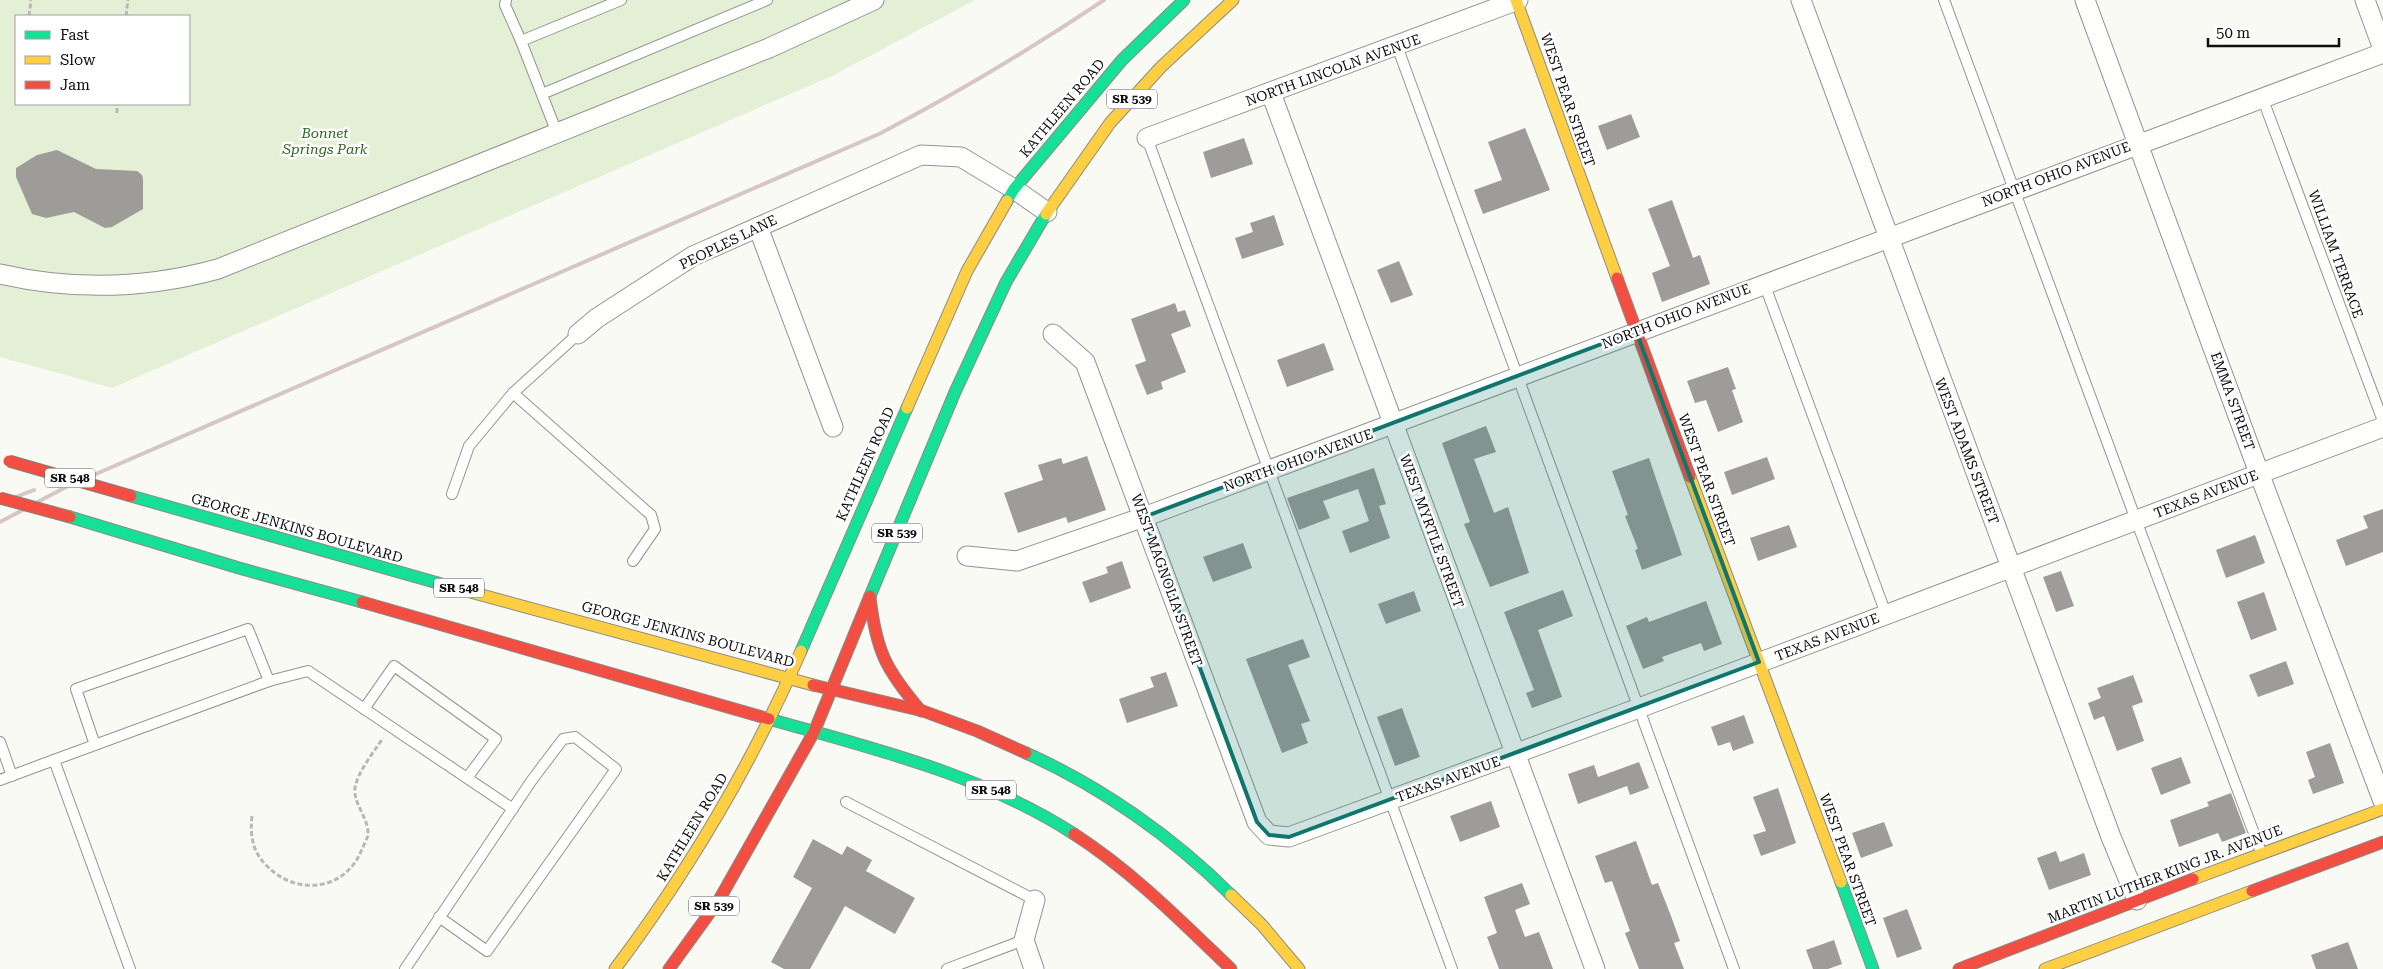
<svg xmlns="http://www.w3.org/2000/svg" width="2383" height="969" viewBox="0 0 2383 969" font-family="'Roboto Serif',serif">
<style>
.green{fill:#e4f0d5;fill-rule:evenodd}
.building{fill:#9e9c99}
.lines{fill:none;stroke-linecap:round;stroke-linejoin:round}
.lane-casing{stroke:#949492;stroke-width:12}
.street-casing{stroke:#949492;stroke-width:21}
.fast-casing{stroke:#8b8b88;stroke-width:13}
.slow-casing{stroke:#8b8b88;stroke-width:13}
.jam-casing{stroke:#8b8b88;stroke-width:13}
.path{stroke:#b8b8b7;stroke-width:3;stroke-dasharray:5 2.5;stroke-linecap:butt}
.lane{stroke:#fefefd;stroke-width:10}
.street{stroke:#fefefd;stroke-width:19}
.fast{stroke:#16e098;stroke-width:11}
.slow{stroke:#ffcf43;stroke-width:11}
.jam{stroke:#f24e42;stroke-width:11}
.rail{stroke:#d7c6c6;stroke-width:4}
.jam-bridge-casing{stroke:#82827f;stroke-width:13;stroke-linecap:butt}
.jam-bridge{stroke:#f24e42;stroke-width:11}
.marked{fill:#0f766e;fill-opacity:0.2;stroke:#0f766e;stroke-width:4;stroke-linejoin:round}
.labels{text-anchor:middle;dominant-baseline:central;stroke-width:5;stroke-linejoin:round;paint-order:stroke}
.shield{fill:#fff;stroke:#565656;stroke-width:1}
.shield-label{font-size:12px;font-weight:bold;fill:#0e0e0e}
.street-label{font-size:14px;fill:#0e0e0e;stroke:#fff}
.park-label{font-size:14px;font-style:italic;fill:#2f6321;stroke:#fff}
</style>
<rect width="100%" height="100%" fill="#fafaf4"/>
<path class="green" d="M0,0H975L832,76L112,388L0,357ZM16,16H189V104H16Z"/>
<g class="building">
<path d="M1631,114L1640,137L1607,150L1598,126Z"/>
<path d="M1525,128L1550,190L1483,214L1474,190L1502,180L1488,142Z"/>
<path d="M1244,138L1253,164L1211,178L1203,152Z"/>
<path d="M57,150L96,169L137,171L142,175L143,179V209L112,227L105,228L74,212L46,218L32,214L16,177V168L37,155Z"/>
<path d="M1672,200L1693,258L1700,255L1710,284L1662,302L1652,273L1670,266L1648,209Z"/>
<path d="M1274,215L1284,245L1242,259L1235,238L1253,232L1250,223Z"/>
<path d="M1399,261L1413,295L1391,303L1377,270Z"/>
<path d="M1175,303L1178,312L1185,310L1191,326L1171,334L1186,372L1161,382L1163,389L1147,395L1135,365L1146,361L1131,319Z"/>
<path d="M1324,343L1334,370L1287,387L1277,360Z"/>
<path d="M1728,367L1736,389L1732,390L1743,422L1718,432L1706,400L1695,403L1687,381Z"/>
<path d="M1486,426L1496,452L1474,459L1494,513L1508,507L1529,573L1490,587L1464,524L1470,522L1442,443Z"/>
<path d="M1087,456L1106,510L1068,523L1066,517L1018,533L1004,493L1043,480L1038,465L1061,458L1063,464Z"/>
<path d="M1767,457L1775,479L1732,495L1724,472Z"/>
<path d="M1649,458L1682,555L1642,570L1635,550L1638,549L1625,516L1628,515L1612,471Z"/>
<path d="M1374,468L1386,504L1379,506L1390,538L1350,553L1342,531L1369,521L1358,489L1323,501L1330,518L1299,530L1287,498Z"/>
<path d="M2383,509V552L2346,566L2336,540L2368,528L2363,516Z"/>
<path d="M1789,525L1797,547L1758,561L1750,538Z"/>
<path d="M2255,535L2265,563L2226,578L2216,550Z"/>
<path d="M1243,543L1252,568L1213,582L1203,557Z"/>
<path d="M1122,561L1131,588L1090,603L1082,582L1108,573L1106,567Z"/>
<path d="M2061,571L2074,606L2056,612L2043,577Z"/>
<path d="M1563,590L1573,616L1538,630L1562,697L1532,708L1526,693L1534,690L1504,612Z"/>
<path d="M1414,591L1421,611L1386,624L1378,604Z"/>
<path d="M2264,592L2277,630L2251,640L2237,602Z"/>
<path d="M1706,601L1722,644L1704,651L1701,643L1662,657L1664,661L1643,669L1626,626L1647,617L1649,622Z"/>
<path d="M1303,639L1310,657L1288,665L1310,721L1301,724L1308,743L1282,753L1246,659Z"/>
<path d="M2286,661L2294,684L2258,697L2249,675Z"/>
<path d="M1166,672L1178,706L1127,723L1119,699L1154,687L1150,677Z"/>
<path d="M2133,675L2143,702L2132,706L2144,741L2117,751L2104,716L2094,720L2088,703L2101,698L2097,688Z"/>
<path d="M1402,708L1420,757L1395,766L1377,717Z"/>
<path d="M1744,715L1754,743L1733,751L1730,742L1718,746L1711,727Z"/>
<path d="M2330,743L2344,783L2313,794L2308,780L2315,777L2306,752Z"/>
<path d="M2181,757L2191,783L2161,795L2151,768Z"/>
<path d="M1639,762L1649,788L1630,795L1627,786L1578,804L1568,774L1594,765L1598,777Z"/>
<path d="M1778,788L1796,843L1761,856L1753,835L1766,831L1753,797Z"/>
<path d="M2231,793L2246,833L2222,842L2218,833L2179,847L2170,820L2209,806L2207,802Z"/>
<path d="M1491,801L1500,827L1460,842L1450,816Z"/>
<path d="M1884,822L1893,846L1861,858L1852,833Z"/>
<path d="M813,839L842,855L847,846L872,860L866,871L915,898L895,934L845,906L810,969H784L771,962L812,888L793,877Z"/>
<path d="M1636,841L1652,885L1658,883L1671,916L1680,941L1674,943L1684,969H1639L1625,933L1630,931L1612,881L1605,883L1595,856Z"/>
<path d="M2056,851L2060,862L2084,853L2091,875L2049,890L2037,858Z"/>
<path d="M1522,883L1530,904L1515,910L1525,937L1539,932L1553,969H1499L1487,937L1497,933L1484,897Z"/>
<path d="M1907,909L1922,949L1897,958L1883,918Z"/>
<path d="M1834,940L1842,964L1828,969H1813L1806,950Z"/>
<path d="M2348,942L2358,969H2316L2311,955Z"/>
</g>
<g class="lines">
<g class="lane-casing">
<g id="lane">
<path d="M506,0L505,5L521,41"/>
<path d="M1944,0L2136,520L2261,852"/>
<path d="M1397,46L1734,969"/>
<path d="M542,94L767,0"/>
<path d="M2262,97L2383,421"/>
<path d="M557,133L521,41L621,0"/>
<path d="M1147,138L1452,969"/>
<path d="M1764,283L1886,614"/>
<path d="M513,393L651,515L655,529L633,561"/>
<path d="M452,494L469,446L513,393L578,334"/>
<path d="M269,681L308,671L513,809"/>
<path d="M364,709L394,666L496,739L467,778"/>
<path d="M0,742L12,776"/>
<path d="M95,745L76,689L248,629L269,681L54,760L130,969"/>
<path d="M0,780L54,760"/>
<path d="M846,802L1035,900"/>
<path d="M405,969L532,780L563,739L575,737L616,769L487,951L439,917"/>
<path d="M947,969L1024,940"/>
</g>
</g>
<g class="street-casing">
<g id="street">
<path d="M1801,0L2111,837L2137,900"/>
<path d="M2085,0L2259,473L2383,801"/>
<path d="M2365,0L2383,49"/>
<path d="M1271,93L1595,969"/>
<path d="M1147,138L1518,0"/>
<path d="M758,227L833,427"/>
<path d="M0,274C74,291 145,289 218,269L769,48L874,0"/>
<path d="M578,334L597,318L693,256L921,155L961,157L1014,189L1047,212"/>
<path d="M1053,334L1085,362L1257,822L1269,835L1289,837L1639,708L2383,427"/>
<path d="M967,556L1017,561L1144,517L2383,53"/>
<path d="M1034,969L1024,940L1035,900"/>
</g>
</g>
<g class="fast-casing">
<g id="fast">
<path d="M1007,201L1014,189L1122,60L1184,0"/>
<path d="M131,496L452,587"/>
<path d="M70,517L239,568L362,602"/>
<path d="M870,596L955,392L1006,282L1046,214"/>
<path d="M801,651L907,408"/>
<path d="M769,719C874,749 981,774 1074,834"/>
<path d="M1026,753C1100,786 1173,837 1231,895"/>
<path d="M1841,882L1873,969"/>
</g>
</g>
<g class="slow-casing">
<g id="slow">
<path d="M1516,0L1617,278"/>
<path d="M1046,214L1110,123L1161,67L1233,0"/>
<path d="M907,408L967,271L1007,201"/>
<path d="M1690,477L1841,882"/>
<path d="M452,587L813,685"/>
<path d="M2193,879L2383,809"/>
<path d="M1231,895L1262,925L1299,969"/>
<path d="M615,969C690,869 751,766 801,651"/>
<path d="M2045,969L2252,891"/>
</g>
</g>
<g class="jam-casing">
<g id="jam">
<path d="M1617,278L1690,477"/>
<path d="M870,597C876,651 886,670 921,711"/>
<path d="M362,602L769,719"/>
<path d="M813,685L923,711L977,731L1026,753"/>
<path d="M1074,834C1133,872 1181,921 1231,969"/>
<path d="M2252,891L2383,842"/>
<path d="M669,969L719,900L814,732L870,596"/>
<path d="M1959,969L2193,879"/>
</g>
</g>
<g class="path">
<path d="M29,16L31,0"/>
<path d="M126,16L128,0"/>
<path d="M117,113V104"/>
<path d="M252,816C250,835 252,851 266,865C296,897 346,891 362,849C364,845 367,839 368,835C369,818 353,804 355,788C357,773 375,750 383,738"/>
</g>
<use href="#lane" class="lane"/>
<use href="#street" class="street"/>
<use href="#fast" class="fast"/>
<use href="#slow" class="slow"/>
<use href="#jam" class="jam"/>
<g class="rail">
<path d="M0,503L34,490"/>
<path d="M0,522L66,487L879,134C957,93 1031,49 1104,0"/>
</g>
<g class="jam-bridge-casing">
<g id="jam-bridge">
<path d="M9,461L131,496"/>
<path d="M0,498L70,517"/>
</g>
</g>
<use href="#jam-bridge" class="jam-bridge"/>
</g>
<path class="marked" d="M1636,331L1759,662L1289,837L1269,835L1257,822L1144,517Z"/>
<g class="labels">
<g class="shield">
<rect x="1107" y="89.5" width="50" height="19" rx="4"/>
<rect x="45" y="468.5" width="50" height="19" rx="4"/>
<rect x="872" y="523.5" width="50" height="19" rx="4"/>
<rect x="434" y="578.5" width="50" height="19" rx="4"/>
<rect x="966" y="780.5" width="50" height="19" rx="4"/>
<rect x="689" y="896.5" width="50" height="19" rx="4"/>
</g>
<g class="shield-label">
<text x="1132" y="99">SR 539</text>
<text x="70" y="478">SR 548</text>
<text x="897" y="533">SR 539</text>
<text x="459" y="588">SR 548</text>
<text x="991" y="790">SR 548</text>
<text x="714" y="906">SR 539</text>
</g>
<g class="street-label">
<text transform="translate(1333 70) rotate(-20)">NORTH LINCOLN AVENUE</text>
<text transform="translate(1568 100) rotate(71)">WEST PEAR STREET</text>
<text transform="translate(1062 108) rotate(-50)">KATHLEEN ROAD</text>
<text transform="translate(2056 174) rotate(-21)">NORTH OHIO AVENUE</text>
<text transform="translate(728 242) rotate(-26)">PEOPLES LANE</text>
<text transform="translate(2336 254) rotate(70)">WILLIAM TERRACE</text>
<text transform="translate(1676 316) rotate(-21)">NORTH OHIO AVENUE</text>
<text transform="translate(2233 401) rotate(70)">EMMA STREET</text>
<text transform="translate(1967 451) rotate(69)">WEST ADAMS STREET</text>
<text transform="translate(1298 460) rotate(-20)">NORTH OHIO AVENUE</text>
<text transform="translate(865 464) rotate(-66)">KATHLEEN ROAD</text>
<text transform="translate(1707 480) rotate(70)">WEST PEAR STREET</text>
<text transform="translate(2206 494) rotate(-21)">TEXAS AVENUE</text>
<text transform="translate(297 528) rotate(16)">GEORGE JENKINS BOULEVARD</text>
<text transform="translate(1432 531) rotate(70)">WEST MYRTLE STREET</text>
<text transform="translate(1167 580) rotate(70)">WEST MAGNOLIA STREET</text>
<text transform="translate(688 634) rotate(15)">GEORGE JENKINS BOULEVARD</text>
<text transform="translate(1827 637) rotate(-21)">TEXAS AVENUE</text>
<text transform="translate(1448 779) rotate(-20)">TEXAS AVENUE</text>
<text transform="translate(692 827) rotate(-59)">KATHLEEN ROAD</text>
<text transform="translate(1848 860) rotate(70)">WEST PEAR STREET</text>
<text transform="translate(2165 874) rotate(-21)">MARTIN LUTHER KING JR. AVENUE</text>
</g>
<g class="park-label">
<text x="325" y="133">Bonnet<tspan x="325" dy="16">Springs Park</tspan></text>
</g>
</g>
<rect x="15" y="15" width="175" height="90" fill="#ffffff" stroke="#9f9f9f"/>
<rect x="25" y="31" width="25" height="8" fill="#16e098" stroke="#9f9f9f"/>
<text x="60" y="40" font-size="15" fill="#0e0e0e">Fast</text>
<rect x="25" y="56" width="25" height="8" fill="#ffcf43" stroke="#9f9f9f"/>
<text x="60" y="65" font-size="15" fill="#0e0e0e">Slow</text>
<rect x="25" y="81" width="25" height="8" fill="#f24e42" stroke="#9f9f9f"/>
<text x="60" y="90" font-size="15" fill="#0e0e0e">Jam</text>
<path d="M2208 38v8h131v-8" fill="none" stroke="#0e0e0e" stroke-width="2.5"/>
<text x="2216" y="38" font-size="15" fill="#0e0e0e" stroke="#ffffff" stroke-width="4" paint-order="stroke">50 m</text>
</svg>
